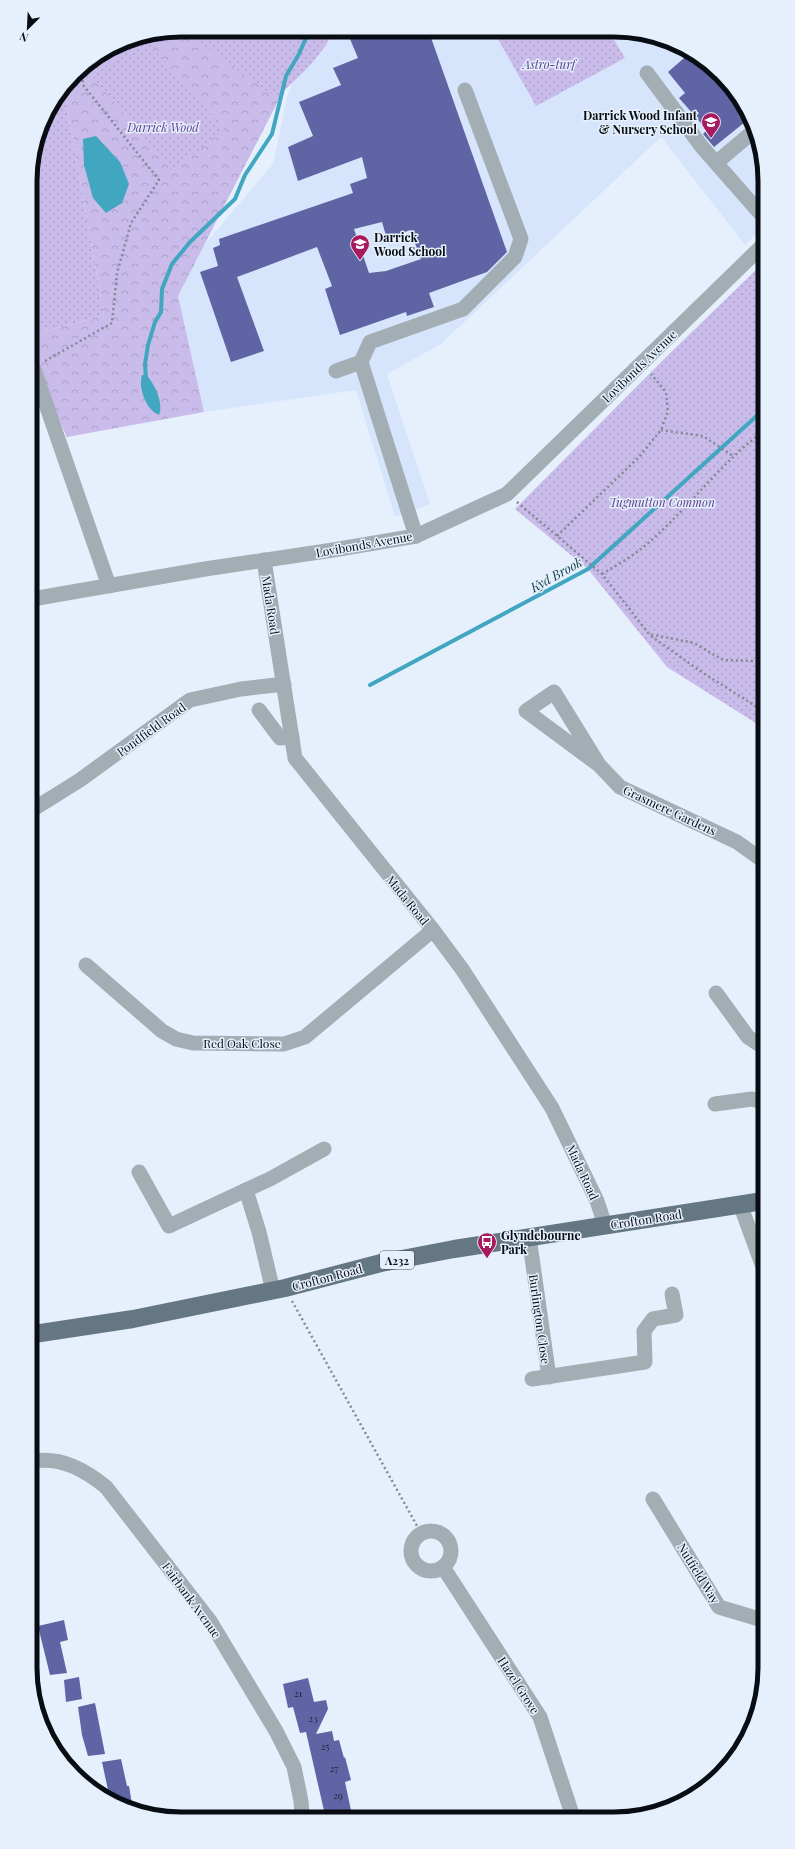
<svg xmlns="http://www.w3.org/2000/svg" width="795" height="1849" viewBox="0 0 795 1849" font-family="'Playfair Display',serif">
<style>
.built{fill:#d6e5fc}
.forest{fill:url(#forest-crowns)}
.park{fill:url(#park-dots)}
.water{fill:#41a6bf}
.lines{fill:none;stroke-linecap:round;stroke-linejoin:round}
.stream{stroke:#41a6bf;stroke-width:4}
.building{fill:#5f65a4;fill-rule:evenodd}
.path{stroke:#828993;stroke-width:2.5;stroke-dasharray:2 3;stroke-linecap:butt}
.minor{stroke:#a3adb4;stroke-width:15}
.major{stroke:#657783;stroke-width:18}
.labels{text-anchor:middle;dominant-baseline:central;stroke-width:3;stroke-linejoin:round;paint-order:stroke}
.number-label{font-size:10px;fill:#1e2337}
.shield{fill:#e6effc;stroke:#4b5159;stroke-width:1}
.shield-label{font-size:11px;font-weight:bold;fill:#080d13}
.park-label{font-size:12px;font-style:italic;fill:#5e4191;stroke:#e6effc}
.poi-label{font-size:12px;font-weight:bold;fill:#080d13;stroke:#e6effc;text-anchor:start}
.street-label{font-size:12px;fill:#080d13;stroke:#e6effc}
.water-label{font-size:13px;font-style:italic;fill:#0f3d48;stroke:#e6effc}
.rim{fill:none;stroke:#080d13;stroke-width:5}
</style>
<defs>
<pattern id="forest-crowns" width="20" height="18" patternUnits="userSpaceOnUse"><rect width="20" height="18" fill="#c9bbea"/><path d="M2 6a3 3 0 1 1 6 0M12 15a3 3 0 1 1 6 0" fill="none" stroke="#aba0c8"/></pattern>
<pattern id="park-dots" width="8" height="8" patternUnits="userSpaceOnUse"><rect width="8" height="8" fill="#c9bbea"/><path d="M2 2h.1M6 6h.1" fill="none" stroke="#aba0c8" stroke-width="1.8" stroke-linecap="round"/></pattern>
</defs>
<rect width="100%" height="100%" fill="#e6effc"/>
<path class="built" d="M334,31L643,33L681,46L714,68L745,105L760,142V230L745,245L661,137L441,344L387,374L430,504L395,517L356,390L204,412L188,341L173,284L210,238L273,164L287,97L292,84L328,43Z"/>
<path class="forest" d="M181,30L314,31L178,296L204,412L67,437L31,361V320L46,331L104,315L64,90L81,68L124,41Z"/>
<g class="park">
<path d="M182,30L334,31C323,55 296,80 276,98L210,50L188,31Z"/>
<path d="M494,32L610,33L625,58L536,106Z"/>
<path d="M144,37L224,130L172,171L93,77L138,39Z"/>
<path d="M64,90L104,315L46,331L31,320L30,171L46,114Z"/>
<path d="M760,266L762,727L667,667L588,569L515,509L664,359Z"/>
</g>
<g class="water">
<path d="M96,136L120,162L129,184L122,203L106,213L93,198L84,165L83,139Z"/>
<path d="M142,375H146C154,382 164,404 159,415C146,410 138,388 142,375Z"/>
</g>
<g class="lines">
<g class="stream">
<path d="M146,379L145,364L148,345L155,322L161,312L162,289L172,264L190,242L235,199L245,175L272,134L286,76L299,54L309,31"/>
<path d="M370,685L588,569L761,412"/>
</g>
</g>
<g class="building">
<path d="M359,31L429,32L507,252L487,272L429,293L434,307L407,316L406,312L340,335L325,289L332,286L317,247L237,277L264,351L231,362L200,272L218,266L213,248L220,245L219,239L353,193L350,184L367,178L362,157L298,181L288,147L313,136L299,102L341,85L333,68L358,58L350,39L360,34ZM382,222L387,239L410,230L421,259L386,271L369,273L354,229Z"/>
<path d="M691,52L714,68L745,105L750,118L714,147L703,134L707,130L679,98L685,93L668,72Z"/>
<path d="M64,1620L68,1640L60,1642L67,1673L50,1675L38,1626Z"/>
<path d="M79,1677L82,1699L66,1702L64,1680Z"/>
<path d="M308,1678L314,1702L326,1700L328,1709L316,1734L332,1731L334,1741L339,1740L344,1758L345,1757L351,1780L345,1782L352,1815H325L306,1732L300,1733L293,1707L288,1708L283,1684Z"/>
<path d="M95,1703L105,1754L88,1756L82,1735L78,1707Z"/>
<path d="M121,1759L127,1786H129L133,1810L111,1801L108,1790L102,1762Z"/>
</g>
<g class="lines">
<g class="path">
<path d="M45,361L112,323L117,273L131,223L159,180L83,85L81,68"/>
<path d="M661,430L703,436L733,456"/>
<path d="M517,502L602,574L649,634L694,643L723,660L757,661L762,665"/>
<path d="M557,536L639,457L661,430L668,411L666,392L651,374"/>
<path d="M602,574C617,565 633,556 646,545C687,510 718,466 761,433"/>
<path d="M651,636L703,673L762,710"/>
<path d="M292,1301L421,1533"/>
<path d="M34,1311L35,1318"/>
</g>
<g class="minor">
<path d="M647,73L702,147L760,213"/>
<path d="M716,163L749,135"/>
<path d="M31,361L109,586"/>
<path d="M336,371L361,362"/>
<path d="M416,536L361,362L370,342L463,309L515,257L521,239L465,90"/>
<path d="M264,560L295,758L433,930L462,969L552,1108L597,1201L605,1225"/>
<path d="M32,599L205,569L333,550L416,536L507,494L760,248"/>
<path d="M259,710L280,738L292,737"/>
<path d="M599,765L554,692L526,711L599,765L620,787L737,842L762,860"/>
<path d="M32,810L80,780L190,700L241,689L284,684"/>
<path d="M86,965L162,1031L176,1039L193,1043L284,1044L305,1037L433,930"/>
<path d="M716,993L748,1037L763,1047"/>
<path d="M715,1104L752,1099L763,1102"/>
<path d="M139,1172L169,1226L246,1190"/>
<path d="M740,1204L763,1267"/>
<path d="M529,1237L549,1377"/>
<path d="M273,1291L259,1232L246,1190L270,1179L324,1149"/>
<path d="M532,1379L645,1362L644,1331L653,1319L676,1315L672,1294"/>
<path d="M34,1461C62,1457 85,1470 106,1487L210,1621L276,1731L294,1767L301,1801L302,1815"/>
<path d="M653,1499L719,1607L759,1619L764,1617"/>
<circle cx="431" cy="1551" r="20"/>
<path d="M443,1567L540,1717L572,1814"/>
</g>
<path class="major" d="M34,1334L133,1319L285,1288L381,1263L454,1249L763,1201"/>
</g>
<defs>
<g id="school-pin" transform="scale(1)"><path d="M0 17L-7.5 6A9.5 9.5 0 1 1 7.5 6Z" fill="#a71a5d" stroke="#e6effc"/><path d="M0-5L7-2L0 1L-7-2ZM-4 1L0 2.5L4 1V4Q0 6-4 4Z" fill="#fff"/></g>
<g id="bus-pin" transform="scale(1)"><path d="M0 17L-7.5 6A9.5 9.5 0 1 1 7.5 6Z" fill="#a71a5d" stroke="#e6effc"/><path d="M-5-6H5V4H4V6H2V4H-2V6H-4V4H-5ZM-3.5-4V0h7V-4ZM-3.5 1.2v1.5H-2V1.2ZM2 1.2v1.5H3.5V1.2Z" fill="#fff"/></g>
</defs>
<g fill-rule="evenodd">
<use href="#school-pin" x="711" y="122"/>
<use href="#school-pin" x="360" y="244"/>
<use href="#bus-pin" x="487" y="1242"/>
</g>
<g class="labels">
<g class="number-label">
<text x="298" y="1693">21</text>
<text x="313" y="1718">23</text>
<text x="325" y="1746">25</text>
<text x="334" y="1768">27</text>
<text x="338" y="1795">29</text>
</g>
<rect class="shield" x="380" y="1251" width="34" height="18" rx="3"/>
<g class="shield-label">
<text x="397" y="1260">A232</text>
</g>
<g class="park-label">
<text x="549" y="64">Astro-turf</text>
<text x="163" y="127">Darrick Wood</text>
<text x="662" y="502">Tugmutton Common</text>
</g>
<g class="poi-label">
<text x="697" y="115" text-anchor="end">Darrick Wood Infant<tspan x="697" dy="14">&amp; Nursery School</tspan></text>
<text x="374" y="237">Darrick<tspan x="374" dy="14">Wood School</tspan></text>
<text x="501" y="1235">Glyndebourne<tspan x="501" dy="14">Park</tspan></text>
</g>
<g class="street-label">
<text transform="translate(639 366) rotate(-44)">Lovibonds Avenue</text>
<text transform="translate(364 544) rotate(-10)">Lovibonds Avenue</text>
<text transform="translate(271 605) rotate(81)">Mada Road</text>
<text transform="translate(151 729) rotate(-36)">Pondfield Road</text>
<text transform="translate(670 810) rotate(25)">Grasmere Gardens</text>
<text transform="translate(408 900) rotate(51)">Mada Road</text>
<text x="242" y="1043">Red Oak Close</text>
<text transform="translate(583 1172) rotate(65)">Mada Road</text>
<text transform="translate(646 1219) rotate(-9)">Crofton Road</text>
<text transform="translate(327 1277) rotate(-15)">Crofton Road</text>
<text transform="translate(540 1319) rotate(82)">Burlington Close</text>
<text transform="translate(699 1573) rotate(58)">Nutfield Way</text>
<text transform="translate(192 1600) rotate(54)">Fairbank Avenue</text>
<text transform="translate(519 1685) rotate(57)">Hazel Grove</text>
</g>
<g class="water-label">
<text transform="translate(556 574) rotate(-29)">Kyd Brook</text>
</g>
</g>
<path d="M0 0H795V1849H0ZM181 37H614A144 144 0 0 1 758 181V1668A144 144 0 0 1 614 1812H181A144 144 0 0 1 37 1668V181A144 144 0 0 1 181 37Z" fill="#e6effc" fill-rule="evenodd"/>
<path class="rim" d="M181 37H614A144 144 0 0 1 758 181V1668A144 144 0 0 1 614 1812H181A144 144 0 0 1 37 1668V181A144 144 0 0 1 181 37Z"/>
<g transform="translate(28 28) rotate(204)" stroke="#e6effc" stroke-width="3" paint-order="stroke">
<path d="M0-3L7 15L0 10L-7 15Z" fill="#080d13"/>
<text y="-6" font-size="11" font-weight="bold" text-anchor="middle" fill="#080d13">N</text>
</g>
</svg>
